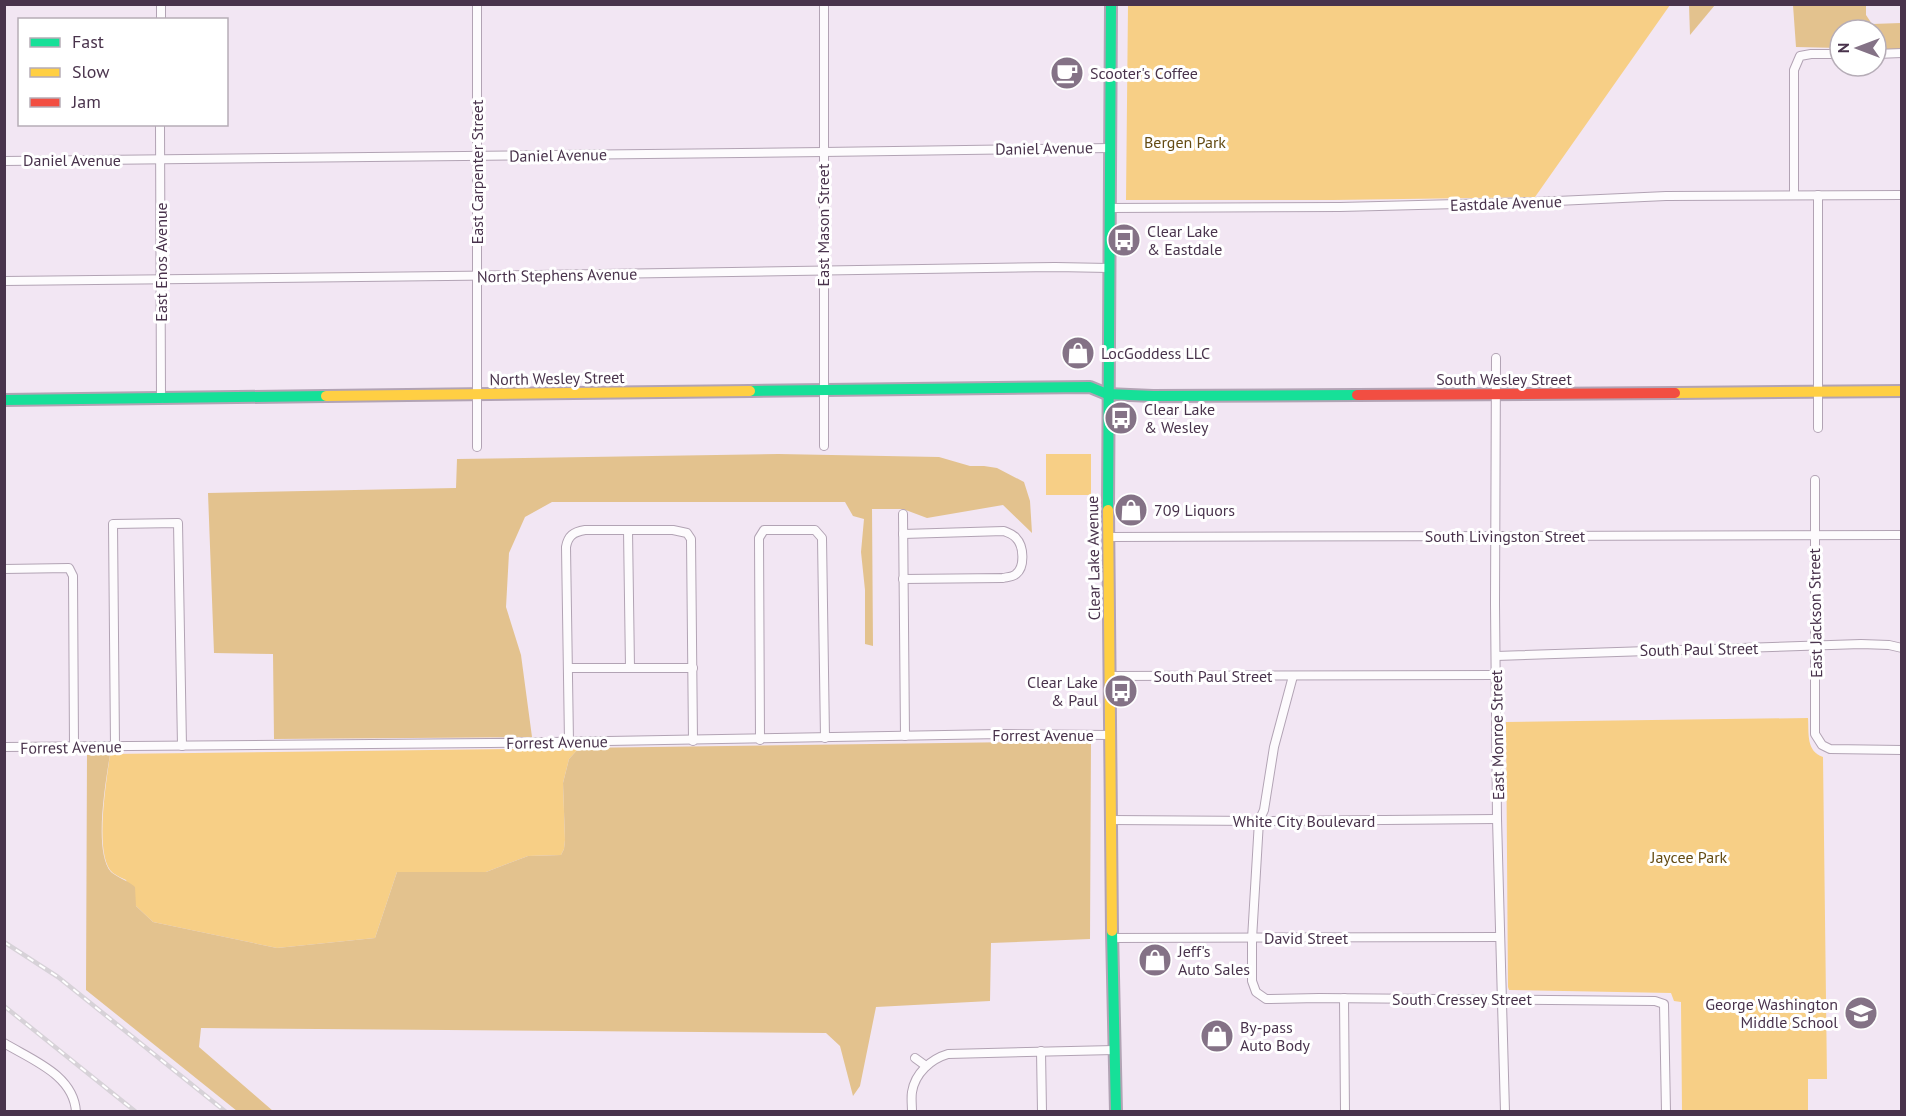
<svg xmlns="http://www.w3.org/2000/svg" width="1906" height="1116" viewBox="0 0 1906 1116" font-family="'PT Sans',sans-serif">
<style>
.green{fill:#f7cf86}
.forest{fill:#e3c28e}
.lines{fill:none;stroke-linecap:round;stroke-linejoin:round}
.street-casing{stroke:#b2a3b4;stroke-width:10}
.fast-casing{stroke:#b2a3b4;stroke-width:14}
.slow-casing{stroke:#b2a3b4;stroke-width:14}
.jam-casing{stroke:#b2a3b4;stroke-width:14}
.street{stroke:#fdfbfd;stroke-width:8}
.fast{stroke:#16e098;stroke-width:10}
.slow{stroke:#ffcf43;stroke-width:10}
.jam{stroke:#f24e42;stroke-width:10}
.rail-casing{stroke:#d7d2d8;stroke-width:4.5}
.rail{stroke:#fff;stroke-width:2;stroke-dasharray:7;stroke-linecap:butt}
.labels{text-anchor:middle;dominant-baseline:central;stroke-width:6;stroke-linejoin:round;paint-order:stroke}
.poi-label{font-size:16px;fill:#49334c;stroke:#fff;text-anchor:start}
.park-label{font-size:16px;fill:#644b13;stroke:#fff}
.street-label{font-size:16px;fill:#49334c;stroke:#fff}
</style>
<rect width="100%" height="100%" fill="#f2e6f3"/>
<g class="green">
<path d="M1128,5V4L1670,5L1535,197L1333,200H1126Z"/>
<rect x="1046" y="454" width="45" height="41"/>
<path d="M1808,718C1809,734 1806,751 1823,757L1827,1079H1808V1111H1682L1681,1002L1674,1001L1671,993L1509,990L1508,987L1506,722Z"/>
<path d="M579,748L569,759L563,783L565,840L564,849L561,855L528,856L486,872H397L375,938L277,948L153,922L136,906L126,880C122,878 117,876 113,873C93,857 107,779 110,754Z"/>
</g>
<g class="forest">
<path d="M1689,5H1715L1690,35Z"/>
<path d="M1793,5H1866V15L1872,24L1901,23V50L1876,49V30H1840V48L1796,47Z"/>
<path d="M778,454L939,457L970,466H984L997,468L1024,482L1030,501L1032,533L1003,505L927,518L903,509H872L873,646L865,644V590L861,552L864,519L853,516L845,502H552L525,517L509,553L506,607L521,655L532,737L274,739L273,654L214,653L208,493L456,488L457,459Z"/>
<path d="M1091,741L1090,939L991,943L990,1001L876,1007L860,1086L853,1096L840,1046L826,1033L201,1028L199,1047L273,1111H237L86,990L87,755L110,754C106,781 93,851 111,872C115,876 130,882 135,887L136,906L153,922L277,948L375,938L397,872H486L528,856L561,855L564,849L565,840L563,783L569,759L579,748Z"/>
</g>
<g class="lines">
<g class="street-casing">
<g id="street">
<path d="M824,4V446"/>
<path d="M161,20V4"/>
<path d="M1876,54L1902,53"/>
<path d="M160,124L161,399"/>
<path d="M4,161L823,152L1111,148"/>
<path d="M1794,195V70L1800,56L1811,54H1840"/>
<path d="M1818,195V428"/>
<path d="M1110,208L1340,207L1535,202L1666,196L1902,195"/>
<path d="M4,281L537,275L1055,267L1109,268"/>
<path d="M1496,358L1495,604L1497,819L1505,1112"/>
<path d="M477,447V4"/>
<path d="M1815,480V734L1822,745L1830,749L1902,750"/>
<path d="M903,514L905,736"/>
<path d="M628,530L630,668"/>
<path d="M903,534L1004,531C1008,533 1013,534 1016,538C1024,546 1025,567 1016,574C1013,577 1007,577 1003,578L903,579"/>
<path d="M1108,537L1902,535"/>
<path d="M4,569L69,568L73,576L74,747"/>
<path d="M1496,656L1861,644L1889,645L1902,648"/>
<path d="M568,668H693"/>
<path d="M1110,676L1496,675"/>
<path d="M1293,676L1274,747L1264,810L1259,821L1252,939V981L1256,992L1266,999L1319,998L1655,1001L1664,1004L1666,1112"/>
<path d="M760,740L759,538L764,530H815L822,538L825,738"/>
<path d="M569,742L566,547C568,536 573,532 585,530H673L687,533L691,539L693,741"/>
<path d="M115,746L113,524L178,523L182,746"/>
<path d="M4,747L489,743L1001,734L1110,735"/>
<path d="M1111,820L1259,821L1497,819"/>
<path d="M1112,938L1500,937"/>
<path d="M1344,998L1345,1112"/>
<path d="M4,1043C32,1060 74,1075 76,1112"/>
<path d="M1041,1051L1042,1112"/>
<path d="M915,1058L926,1066"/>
<path d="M912,1112C912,1105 911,1098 912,1092C915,1073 931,1059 948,1054L1114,1050"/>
</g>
</g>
<g class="fast-casing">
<g id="fast">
<path d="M750,391L1090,387L1107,394L1153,396L1357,395"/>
<path d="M4,400L326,396"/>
<path d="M1108,510L1111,4"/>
<path d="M1112,931L1116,1112"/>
</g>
</g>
<g class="slow-casing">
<g id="slow">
<path d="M1675,393L1902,391"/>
<path d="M326,396L750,391"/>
<path d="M1108,510L1112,931"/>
</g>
</g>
<g class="jam-casing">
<path id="jam" d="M1357,395L1675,393"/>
</g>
<use href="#street" class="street"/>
<use href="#fast" class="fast"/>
<use href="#slow" class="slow"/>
<use href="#jam" class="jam"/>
<g class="rail-casing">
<g id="rail">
<path d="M4,942L58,977L226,1112"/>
<path d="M4,1006L136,1112"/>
</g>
</g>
<use href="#rail" class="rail"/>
</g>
<defs>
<g id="cafe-disc" transform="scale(1.725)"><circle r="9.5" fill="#847286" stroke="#fff"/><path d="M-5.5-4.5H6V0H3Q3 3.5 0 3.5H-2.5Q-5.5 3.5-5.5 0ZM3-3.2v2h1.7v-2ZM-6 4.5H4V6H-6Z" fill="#fff"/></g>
<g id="bus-disc" transform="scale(1.725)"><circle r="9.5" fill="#847286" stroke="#fff"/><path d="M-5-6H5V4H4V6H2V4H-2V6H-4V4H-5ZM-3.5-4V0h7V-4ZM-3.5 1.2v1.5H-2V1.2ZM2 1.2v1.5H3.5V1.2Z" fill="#fff"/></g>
<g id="shop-disc" transform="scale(1.725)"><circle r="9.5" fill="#847286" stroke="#fff"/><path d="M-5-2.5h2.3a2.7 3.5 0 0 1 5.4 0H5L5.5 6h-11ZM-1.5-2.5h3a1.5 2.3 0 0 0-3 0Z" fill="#fff"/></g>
<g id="school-disc" transform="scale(1.725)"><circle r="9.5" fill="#847286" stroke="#fff"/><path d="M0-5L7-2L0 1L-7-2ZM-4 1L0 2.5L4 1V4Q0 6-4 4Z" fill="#fff"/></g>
</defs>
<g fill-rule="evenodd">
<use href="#cafe-disc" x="1067" y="73"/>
<use href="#bus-disc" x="1124" y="240"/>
<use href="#shop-disc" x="1078" y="353"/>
<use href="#bus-disc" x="1121" y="418"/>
<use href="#shop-disc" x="1131" y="510"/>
<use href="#bus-disc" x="1121" y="691"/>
<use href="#shop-disc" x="1155" y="960"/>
<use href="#school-disc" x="1861" y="1013"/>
<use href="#shop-disc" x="1217" y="1036"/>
</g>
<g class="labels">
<g class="poi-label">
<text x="1090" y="73">Scooter's Coffee</text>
<text x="1147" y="231">Clear Lake<tspan x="1147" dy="18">&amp; Eastdale</tspan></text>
<text x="1101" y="353">LocGoddess LLC</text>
<text x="1144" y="409">Clear Lake<tspan x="1144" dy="18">&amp; Wesley</tspan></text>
<text x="1154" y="510">709 Liquors</text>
<text x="1098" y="682" text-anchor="end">Clear Lake<tspan x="1098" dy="18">&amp; Paul</tspan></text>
<text x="1178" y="951">Jeff's<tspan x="1178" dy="18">Auto Sales</tspan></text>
<text x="1838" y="1004" text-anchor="end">George Washington<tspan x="1838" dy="18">Middle School</tspan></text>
<text x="1240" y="1027">By-pass<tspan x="1240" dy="18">Auto Body</tspan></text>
</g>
<g class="park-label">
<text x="1185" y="142">Bergen Park</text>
<text x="1689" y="857">Jaycee Park</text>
</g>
<g class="street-label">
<text transform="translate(1044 148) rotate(-1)">Daniel Avenue</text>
<text transform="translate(558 155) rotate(-1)">Daniel Avenue</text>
<text x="72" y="160">Daniel Avenue</text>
<text transform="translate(477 172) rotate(-90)">East Carpenter Street</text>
<text transform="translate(1506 203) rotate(-2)">Eastdale Avenue</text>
<text transform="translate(823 225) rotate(-90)">East Mason Street</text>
<text transform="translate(161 262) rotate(-90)">East Enos Avenue</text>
<text transform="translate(557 275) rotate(-1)">North Stephens Avenue</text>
<text transform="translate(557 378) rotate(-1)">North Wesley Street</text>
<text x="1504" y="379">South Wesley Street</text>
<text x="1505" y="536">South Livingston Street</text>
<text transform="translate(1093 558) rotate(-91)">Clear Lake Avenue</text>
<text transform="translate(1815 613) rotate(-91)">East Jackson Street</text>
<text transform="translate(1699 649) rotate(-1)">South Paul Street</text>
<text x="1213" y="676">South Paul Street</text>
<text x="1043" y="735">Forrest Avenue</text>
<text transform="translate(1497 735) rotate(-91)">East Monroe Street</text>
<text transform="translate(557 742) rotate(-1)">Forrest Avenue</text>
<text transform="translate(71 747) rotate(-1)">Forrest Avenue</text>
<text x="1304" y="821">White City Boulevard</text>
<text x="1306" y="938">David Street</text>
<text x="1462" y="999">South Cressey Street</text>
</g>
</g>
<rect width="1906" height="1116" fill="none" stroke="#49334c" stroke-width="12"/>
<rect x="18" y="18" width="210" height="108" fill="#ffffff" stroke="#b6adb7" stroke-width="1.5"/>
<rect x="30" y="38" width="30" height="9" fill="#16e098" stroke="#b6adb7" stroke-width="1.5"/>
<text x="72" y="48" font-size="18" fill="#49334c">Fast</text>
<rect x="30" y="68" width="30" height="9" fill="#ffcf43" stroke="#b6adb7" stroke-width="1.5"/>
<text x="72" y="78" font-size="18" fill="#49334c">Slow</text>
<rect x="30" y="98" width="30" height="9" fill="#f24e42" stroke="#b6adb7" stroke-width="1.5"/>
<text x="72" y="108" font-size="18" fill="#49334c">Jam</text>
<g transform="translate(1858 48) rotate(270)"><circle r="28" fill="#ffffff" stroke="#b6adb7" stroke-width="1.5"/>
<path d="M0-4.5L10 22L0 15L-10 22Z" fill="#847286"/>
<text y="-9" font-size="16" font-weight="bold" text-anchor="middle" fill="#49334c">N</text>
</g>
</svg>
